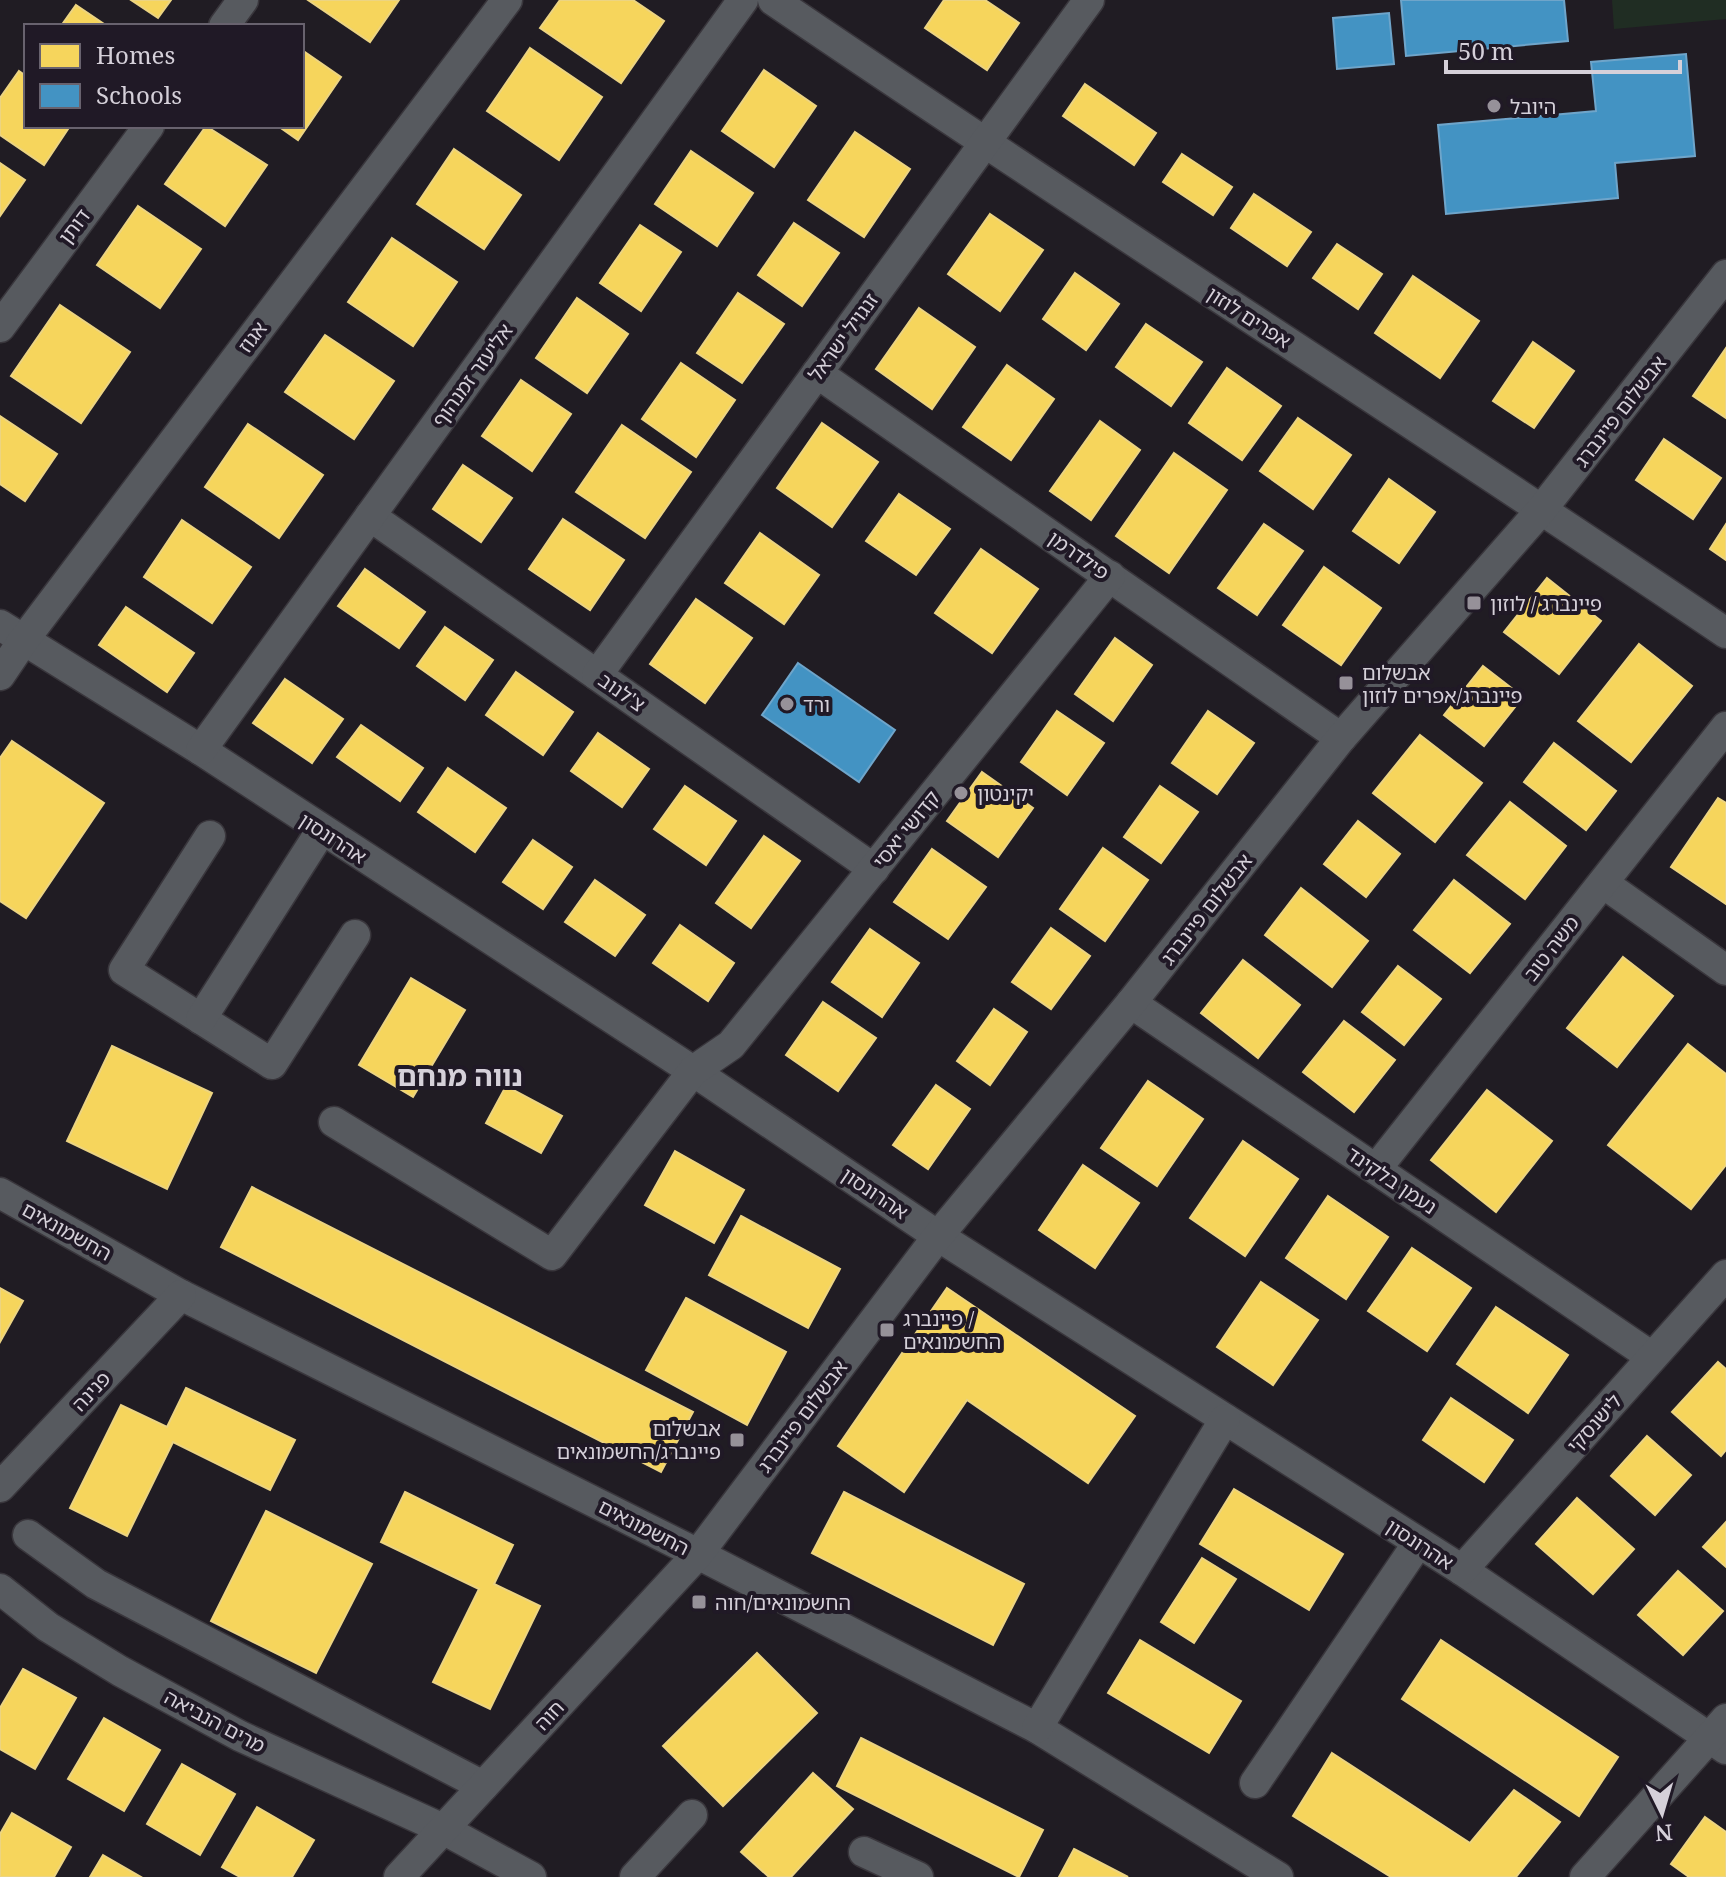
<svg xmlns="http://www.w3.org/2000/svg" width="1726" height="1877" viewBox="0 0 1726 1877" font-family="'Noto Serif','Noto Sans Hebrew',serif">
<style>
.green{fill:#202d23}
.homes{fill:#f6d55c;stroke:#ecd482;stroke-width:2}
.schools{fill:#4393c3;stroke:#6fa5ca;stroke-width:2}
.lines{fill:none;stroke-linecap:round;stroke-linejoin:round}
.minor-casing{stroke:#39363c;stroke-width:33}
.minor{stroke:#575a5f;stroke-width:30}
.poi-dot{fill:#969199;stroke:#201926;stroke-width:3}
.labels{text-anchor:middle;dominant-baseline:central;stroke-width:8;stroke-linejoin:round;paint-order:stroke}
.poi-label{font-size:20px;fill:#d5d0d9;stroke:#201926;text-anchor:start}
.street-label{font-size:20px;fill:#d5d0d9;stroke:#201926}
.district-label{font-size:28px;font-weight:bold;fill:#d5d0d9;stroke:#201926}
</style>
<rect width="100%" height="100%" fill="#201c23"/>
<path class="green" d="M1612,0H1726V19L1614,29Z"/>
<g class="homes">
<path d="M131,0H171L158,18Z"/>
<path d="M308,0H399L370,42Z"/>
<path d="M560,0H633L664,21L621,83L540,28Z"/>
<path d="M944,0H985L1019,23L987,70L925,28Z"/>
<path d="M76,5L107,26H61Z"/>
<path d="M530,48L602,97L559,160L487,111Z"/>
<path d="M302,50L341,77L298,140L278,126H302Z"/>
<path d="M764,70L816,106L774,167L722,131Z"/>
<path d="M19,71L26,76V126H70L44,165L0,135V98Z"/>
<path d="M1085,84L1156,133L1134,165L1063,116Z"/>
<path d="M206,126L267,165L225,226L165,184Z"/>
<path d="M855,132L910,169L864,237L808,200Z"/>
<path d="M454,149L521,195L484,249L417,204Z"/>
<path d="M691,151L753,193L717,246L655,204Z"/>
<path d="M1182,154L1232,187L1213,215L1163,182Z"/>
<path d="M0,163L25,180L0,216Z"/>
<path d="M1254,194L1311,232L1287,266L1231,228Z"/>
<path d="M138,206L201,249L160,308L97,265Z"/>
<path d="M990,214L1043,250L1000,311L948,274Z"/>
<path d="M794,223L839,253L802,306L758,275Z"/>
<path d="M640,225L681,252L641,311L600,283Z"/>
<path d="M392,238L457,282L413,346L348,302Z"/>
<path d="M1337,244L1382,274L1358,309L1313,278Z"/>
<path d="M1075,273L1119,304L1086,350L1043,319Z"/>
<path d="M1413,276L1479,321L1440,378L1375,333Z"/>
<path d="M738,293L784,324L742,383L697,353Z"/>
<path d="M577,298L628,334L587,393L536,358Z"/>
<path d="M60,305L130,352L81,423L11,376Z"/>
<path d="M919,308L975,347L932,409L876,369Z"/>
<path d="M1146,324L1202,362L1171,406L1116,367Z"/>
<path d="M325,335L394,381L354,439L285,392Z"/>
<path d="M1533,342L1574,371L1534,428L1493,401Z"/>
<path d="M1726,348V418L1693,396Z"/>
<path d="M681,363L735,400L696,457L642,419Z"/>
<path d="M1007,365L1054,399L1011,460L963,427Z"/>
<path d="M1227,368L1281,406L1242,460L1189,423Z"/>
<path d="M521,380L571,414L532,471L482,436Z"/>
<path d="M0,416L57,454L25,501L0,484Z"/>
<path d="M1298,418L1351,455L1313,509L1260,471Z"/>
<path d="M1100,421L1140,450L1091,520L1050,491Z"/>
<path d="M822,423L878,462L832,527L777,488Z"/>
<path d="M248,424L323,475L279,538L205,487Z"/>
<path d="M622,425L691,472L645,538L576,492Z"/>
<path d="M1664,439L1721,478L1693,519L1636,480Z"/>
<path d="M1174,453L1227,490L1169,573L1116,536Z"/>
<path d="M463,465L512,498L481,542L433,509Z"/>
<path d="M1389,479L1435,512L1399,563L1353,531Z"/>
<path d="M899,494L950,529L916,575L866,541Z"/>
<path d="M563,519L624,560L590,610L529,569Z"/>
<path d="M182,520L251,567L212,623L144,577Z"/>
<path d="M1264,524L1303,551L1257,615L1218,588Z"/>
<path d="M1726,524V560L1710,549Z"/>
<path d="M760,533L819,575L784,624L725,583Z"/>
<path d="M981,549L1038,589L992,653L935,613Z"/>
<path d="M1324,567L1381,608L1341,665L1283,625Z"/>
<path d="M365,569L425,612L399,648L338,606Z"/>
<path d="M1547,578L1601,621L1559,674L1504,632Z"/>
<path d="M696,599L752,638L705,703L650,664Z"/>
<path d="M126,607L194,653L167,692L99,645Z"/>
<path d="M445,627L493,660L465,700L417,666Z"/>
<path d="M1115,638L1152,665L1113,721L1075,694Z"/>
<path d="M1639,644L1692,686L1631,762L1578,721Z"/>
<path d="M1483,666L1523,697L1484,746L1444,715Z"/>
<path d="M516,672L573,712L543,755L486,715Z"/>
<path d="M285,679L343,719L312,763L253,723Z"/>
<path d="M1057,711L1104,743L1067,795L1021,762Z"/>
<path d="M1208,711L1254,743L1217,794L1172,763Z"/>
<path d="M361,725L423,768L400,801L337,757Z"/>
<path d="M598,733L649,769L622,807L571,771Z"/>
<path d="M1420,735L1482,783L1435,842L1373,793Z"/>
<path d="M12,741L104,803L26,918L0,901V758Z"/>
<path d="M1554,743L1616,791L1586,830L1524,782Z"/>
<path d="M448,768L506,808L475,852L418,812Z"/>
<path d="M982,772L1033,808L998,857L947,821Z"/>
<path d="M685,786L736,821L706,865L654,829Z"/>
<path d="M1160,786L1198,812L1161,863L1124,837Z"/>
<path d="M1718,798L1726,803V904L1671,867Z"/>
<path d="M1510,802L1566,846L1525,899L1467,855Z"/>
<path d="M1358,821L1400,854L1366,897L1324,864Z"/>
<path d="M764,836L800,861L751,928L716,903Z"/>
<path d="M533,840L572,867L543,909L503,882Z"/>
<path d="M1103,848L1148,880L1105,941L1060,909Z"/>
<path d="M932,849L986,887L948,939L894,902Z"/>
<path d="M595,880L645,915L615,956L565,922Z"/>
<path d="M1454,880L1510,924L1470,973L1414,930Z"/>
<path d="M1301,888L1368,941L1332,987L1265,935Z"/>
<path d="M680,925L734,963L708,1001L653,963Z"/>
<path d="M1051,928L1090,956L1051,1009L1012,982Z"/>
<path d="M870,929L919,963L882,1017L832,982Z"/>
<path d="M1623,957L1673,996L1617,1067L1567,1028Z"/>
<path d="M1243,960L1300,1005L1258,1058L1201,1013Z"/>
<path d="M1398,966L1441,999L1404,1045L1362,1012Z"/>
<path d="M411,978L465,1010L413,1097L359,1065Z"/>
<path d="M823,1002L876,1038L838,1091L786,1055Z"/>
<path d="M994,1009L1027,1032L990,1085L957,1061Z"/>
<path d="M1344,1021L1395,1060L1354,1112L1303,1072Z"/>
<path d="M1688,1044L1726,1074V1165L1691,1209L1608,1145Z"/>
<path d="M112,1046L212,1093L167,1189L67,1141Z"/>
<path d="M1148,1081L1203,1119L1157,1186L1101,1148Z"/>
<path d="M936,1085L970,1109L928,1169L893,1145Z"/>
<path d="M506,1086L562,1116L541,1153L486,1123Z"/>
<path d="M1487,1090L1552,1141L1496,1212L1431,1160Z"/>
<path d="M1243,1141L1298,1179L1245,1256L1190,1218Z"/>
<path d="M675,1151L744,1190L714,1243L645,1205Z"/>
<path d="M1083,1165L1139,1203L1095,1268L1039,1230Z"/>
<path d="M252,1187L693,1412L661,1472L221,1247Z"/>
<path d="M1328,1196L1388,1237L1346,1299L1286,1258Z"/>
<path d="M741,1216L840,1269L808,1328L709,1275Z"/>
<path d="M1412,1248L1471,1288L1427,1351L1368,1311Z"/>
<path d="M1261,1282L1318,1320L1273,1385L1217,1347Z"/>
<path d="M0,1288L23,1301L0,1342Z"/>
<path d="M947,1288L1135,1416L1088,1483L967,1400L904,1492L838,1446Z"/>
<path d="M686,1298L786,1352L747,1425L646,1370Z"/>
<path d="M1496,1307L1568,1355L1528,1413L1457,1364Z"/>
<path d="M1718,1362L1726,1369V1450L1721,1456L1672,1412Z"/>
<path d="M186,1388L295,1440L270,1490L173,1442L127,1536L70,1508L121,1405L167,1427Z"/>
<path d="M1451,1398L1513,1440L1484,1482L1423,1440Z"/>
<path d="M1647,1436L1691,1475L1655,1515L1611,1476Z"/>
<path d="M1234,1489L1343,1554L1309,1610L1200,1544Z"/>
<path d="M405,1492L513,1545L494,1584L540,1606L490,1709L433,1682L479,1589L381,1542Z"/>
<path d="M844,1492L1024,1584L993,1645L812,1553Z"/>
<path d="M1577,1498L1634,1549L1593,1594L1536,1544Z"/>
<path d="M266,1511L372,1564L316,1673L211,1621Z"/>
<path d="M1726,1522V1567L1703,1547Z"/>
<path d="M1202,1558L1236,1579L1194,1643L1161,1622Z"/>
<path d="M1678,1571L1723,1611L1683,1655L1638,1615Z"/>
<path d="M1140,1640L1241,1701L1209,1753L1108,1693Z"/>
<path d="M1441,1640L1618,1757L1579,1816L1402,1699Z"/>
<path d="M757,1653L817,1713L723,1806L663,1746Z"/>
<path d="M23,1669L76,1698L35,1769L0,1749V1708Z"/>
<path d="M104,1718L160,1750L124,1811L68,1779Z"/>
<path d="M861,1738L1043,1830L1019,1877L837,1786Z"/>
<path d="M1332,1753L1470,1843L1514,1790L1560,1822L1516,1877H1391L1293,1816Z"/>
<path d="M182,1764L235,1794L200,1855L147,1824Z"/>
<path d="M813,1773L853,1809L791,1877H769L741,1852Z"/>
<path d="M257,1807L314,1840L292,1877H240L222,1867Z"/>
<path d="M12,1813L71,1847L54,1877H0V1834Z"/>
<path d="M1705,1817L1726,1832V1877H1689L1671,1864Z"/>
<path d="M1074,1849L1128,1877H1059Z"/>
<path d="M103,1855L141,1877H90Z"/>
</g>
<g class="schools">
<path d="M1401,0H1564L1568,41L1406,56Z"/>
<path d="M1389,13L1394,64L1337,69L1333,18Z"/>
<path d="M1686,54L1695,156L1615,163L1618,198L1446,214L1438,125L1596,111L1591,62Z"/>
<path d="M798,663L895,730L859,782L762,715Z"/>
</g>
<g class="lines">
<g class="minor-casing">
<g id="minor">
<path d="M773,0C1089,215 1410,420 1726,633"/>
<path d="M224,26L243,0"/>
<path d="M0,327L149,126"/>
<path d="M817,373L1341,738"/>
<path d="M370,516L874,869"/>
<path d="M0,625L201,750L693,1071L938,1236L1462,1570L1726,1749"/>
<path d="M0,675L23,641L507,0"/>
<path d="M597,675L1089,0"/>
<path d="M201,750L743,0"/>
<path d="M210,836L124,970L272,1064L355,935"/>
<path d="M1603,883L1726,970"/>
<path d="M1131,1003L1652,1357"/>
<path d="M201,1019L321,831"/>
<path d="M334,1122L552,1255L693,1071L731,1045L1110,576"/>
<path d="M1376,1169L1726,727"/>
<path d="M0,1193L181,1295L698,1554L1037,1728L1278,1877"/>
<path d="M0,1487L181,1295"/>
<path d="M28,1535L96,1584L483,1786"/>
<path d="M1462,1570L1726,1275"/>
<path d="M0,1589L48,1627L120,1671L240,1736L443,1829L531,1877"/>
<path d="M1037,1728L1225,1419"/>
<path d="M1255,1783L1418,1543"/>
<path d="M864,1852L918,1877"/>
<path d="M399,1877L698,1554L938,1236L1131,1003L1341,738L1542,509L1726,275"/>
<path d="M635,1877L692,1815"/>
<path d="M1585,1877L1726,1719"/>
</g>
</g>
<use href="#minor" class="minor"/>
</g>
<g class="poi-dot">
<circle cx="1494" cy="106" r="8"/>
<rect x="1466" y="595" width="16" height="16" rx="4"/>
<rect x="1338" y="675" width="16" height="16" rx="4"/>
<circle cx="787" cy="704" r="8"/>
<circle cx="961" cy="793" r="8"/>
<rect x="879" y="1322" width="16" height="16" rx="4"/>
<rect x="729" y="1432" width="16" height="16" rx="4"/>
<rect x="691" y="1594" width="16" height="16" rx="4"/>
</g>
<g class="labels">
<g class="poi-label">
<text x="1510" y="106">היובל</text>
<text x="1490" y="603">פיינברג / לוזון</text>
<text x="1362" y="672">אבשלום<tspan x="1362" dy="23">פיינברג/אפרים לוזון</tspan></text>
<text x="803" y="704">ורד</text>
<text x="977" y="793">יקינטון</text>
<text x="903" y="1318">פיינברג /<tspan x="903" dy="23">החשמונאים</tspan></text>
<text x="721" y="1428" text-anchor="end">אבשלום<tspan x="721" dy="23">פיינברג/החשמונאים</tspan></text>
<text x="715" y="1602">החשמונאים/חוה</text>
</g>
<g class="street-label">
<text transform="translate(74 226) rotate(-53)">דותן</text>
<text transform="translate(1249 317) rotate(33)">אפרים לוזון</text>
<text transform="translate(252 337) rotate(-53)">אגוז</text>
<text transform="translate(843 337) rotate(-54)">זנגויל ישראל</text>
<text transform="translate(472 375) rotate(-54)">אליעזר זמנהוף</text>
<text transform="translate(1620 411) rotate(-52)">אבשלום פיינברג</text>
<text transform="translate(1079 555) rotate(35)">פילדרמן</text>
<text transform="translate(622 692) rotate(35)">צ'לנוב</text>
<text transform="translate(906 829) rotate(-51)">קדושי יאסי</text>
<text transform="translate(333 838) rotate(33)">אהרונסון</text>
<text transform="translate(1206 909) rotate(-52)">אבשלום פיינברג</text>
<text transform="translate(1551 948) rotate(-52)">משה טוב</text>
<text transform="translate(1392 1180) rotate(34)">נעמן בלקינד</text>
<text transform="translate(875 1193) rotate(34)">אהרונסון</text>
<text transform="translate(67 1231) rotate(29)">החשמונאים</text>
<text transform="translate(91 1391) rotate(-47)">פנינה</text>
<text transform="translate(802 1416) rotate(-53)">אבשלום פיינברג</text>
<text transform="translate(1594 1423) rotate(-48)">לישנסקי</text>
<text transform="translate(644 1527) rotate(27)">החשמונאים</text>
<text transform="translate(1420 1544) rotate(33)">אהרונסון</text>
<text transform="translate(549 1715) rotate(-47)">חוה</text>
<text transform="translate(215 1721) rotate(28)">מרים הנביאה</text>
</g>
<g class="district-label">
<text x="460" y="1075">נווה מנחם</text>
</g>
</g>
<rect x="24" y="24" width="280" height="104" fill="#201926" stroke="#68626e" stroke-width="2"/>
<rect x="40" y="44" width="40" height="24" fill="#f6d55c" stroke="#68626e" stroke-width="2"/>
<text x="96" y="64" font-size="24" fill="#d5d0d9">Homes</text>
<rect x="40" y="84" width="40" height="24" fill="#4393c3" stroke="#68626e" stroke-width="2"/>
<text x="96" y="104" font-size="24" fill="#d5d0d9">Schools</text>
<g transform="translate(1662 1813) rotate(175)" stroke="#201926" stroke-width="6" paint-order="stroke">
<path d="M0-6L14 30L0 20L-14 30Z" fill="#d5d0d9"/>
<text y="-12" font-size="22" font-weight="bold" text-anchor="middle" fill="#d5d0d9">N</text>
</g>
<path d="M1446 60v12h234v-12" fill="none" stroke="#d5d0d9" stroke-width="4"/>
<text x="1458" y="60" font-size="24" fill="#d5d0d9" stroke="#201926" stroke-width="6" paint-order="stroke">50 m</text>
</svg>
